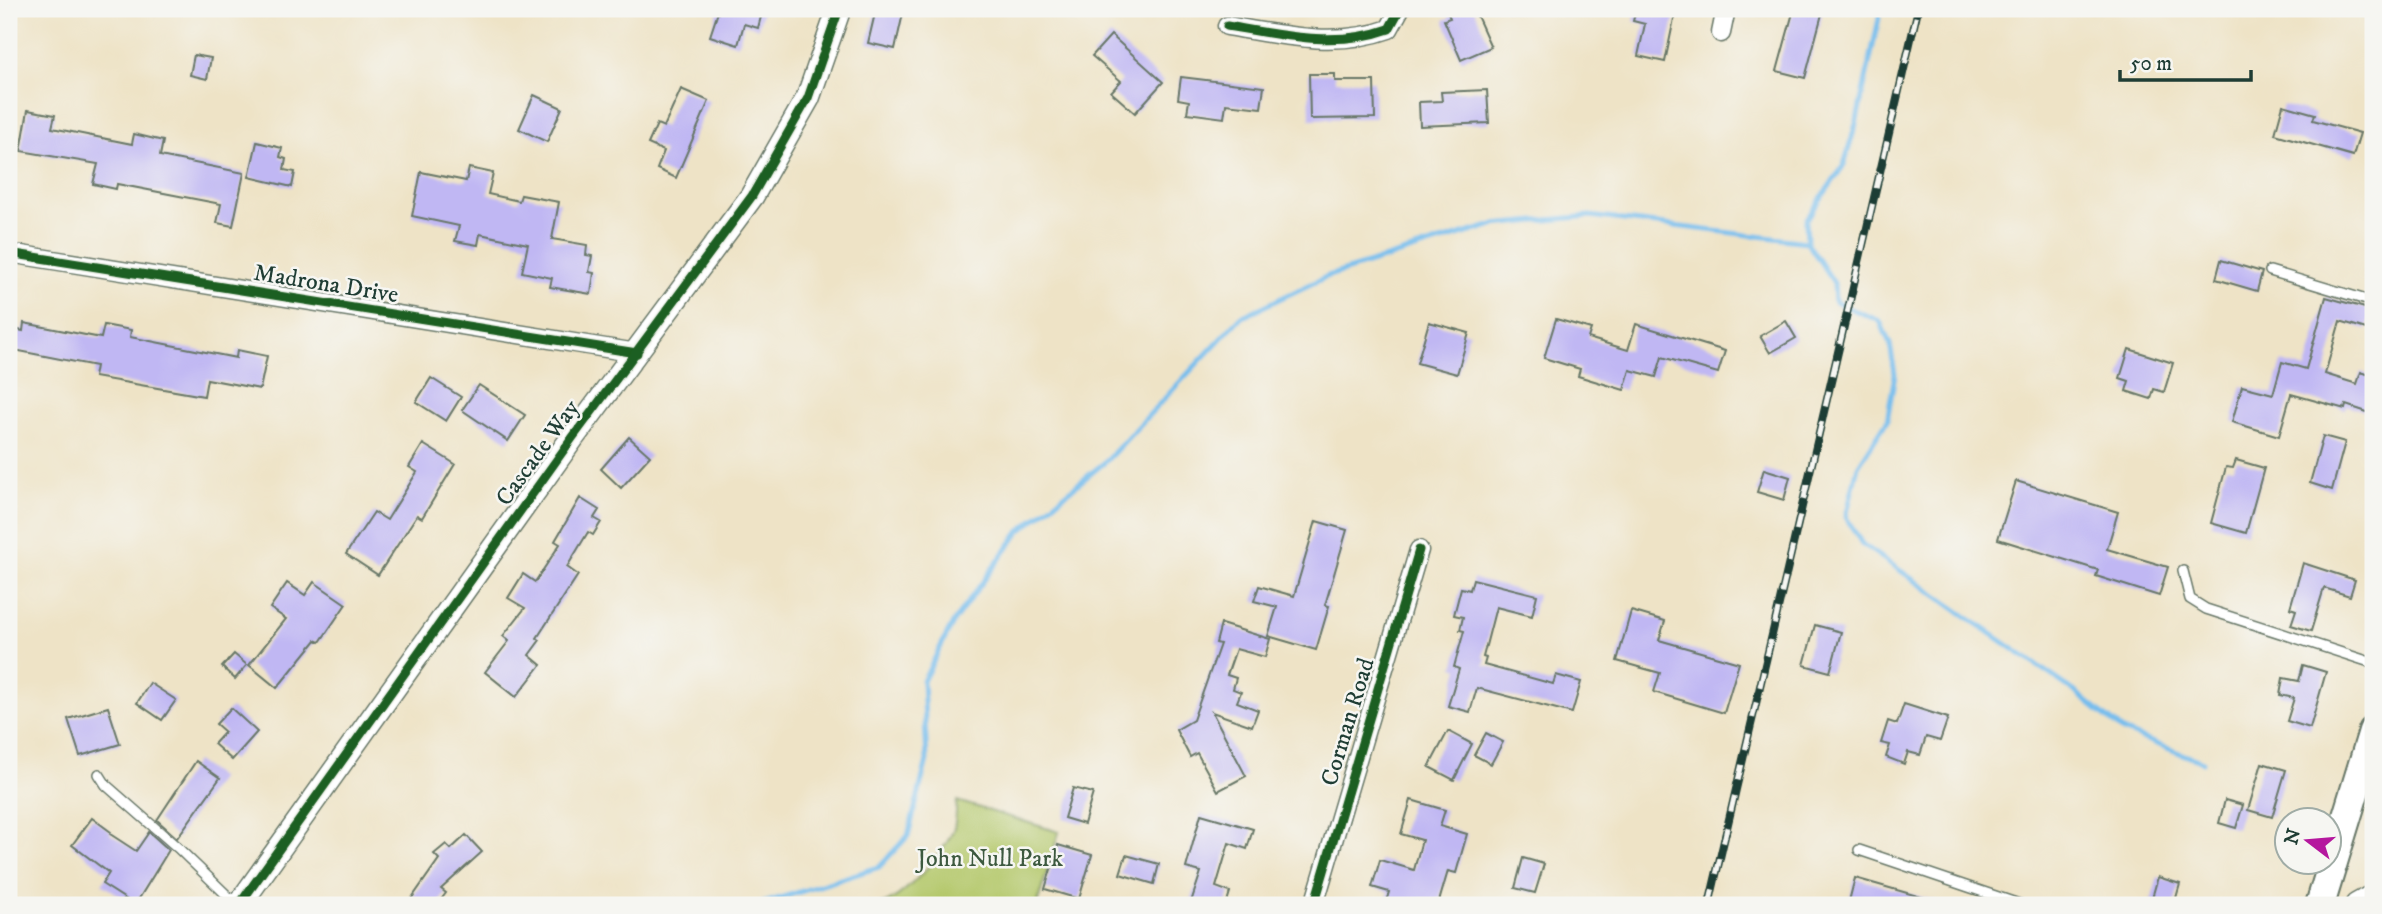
<svg xmlns="http://www.w3.org/2000/svg" width="2382" height="914" viewBox="0 0 2382 914" font-family="'IM FELL DW Pica',serif">
<style>
.green{fill:#b4c86b;stroke:#6a8250;stroke-width:2}
.lines{fill:none;stroke-linecap:round;stroke-linejoin:round}
.stream{stroke:#76bded;stroke-width:5}
.building{fill:#c0b7f3}
.service-casing{stroke:#677767;stroke-width:12}
.minor-casing{stroke:#677767;stroke-width:21}
.tertiary-casing{stroke:#677767;stroke-width:26}
.primary-casing{stroke:#677767;stroke-width:32}
.service{stroke:#fff;stroke-width:9}
.minor{stroke:#fff;stroke-width:18}
.tertiary{stroke:#fff;stroke-width:23}
.primary{stroke:#fff;stroke-width:28}
.rail-casing{stroke:#1f3d34;stroke-width:8}
.rail{stroke:#f6f6f2;stroke-width:5;stroke-dasharray:16;stroke-linecap:butt}
.cycleway-casing{stroke:#f6f6f2;stroke-width:13}
.cycleway{stroke:#1b5e20;stroke-width:9}
.labels{text-anchor:middle;dominant-baseline:central;stroke-width:5;stroke-linejoin:round;paint-order:stroke}
.street-label{font-size:24px;fill:#1f3d34;stroke:#f6f6f2}
.park-label{font-size:24px;fill:#3d593f;stroke:#f6f6f2}
</style>
<rect width="100%" height="100%" fill="#f6f6f2"/>
<filter id="ink" filterUnits="userSpaceOnUse"><feTurbulence type="fractalNoise" baseFrequency=".0143" numOctaves="2"/><feDisplacementMap in="SourceGraphic" scale="14" xChannelSelector="R" yChannelSelector="G"/><feConvolveMatrix kernelMatrix="1 2 1 2 8 2 1 2 1" color-interpolation-filters="sRGB"/></filter>
<filter id="wash" filterUnits="userSpaceOnUse"><feTurbulence type="fractalNoise" baseFrequency=".00686" numOctaves="4" result="noise"/><feDisplacementMap in="SourceGraphic" scale="28" xChannelSelector="R" yChannelSelector="G"/><feGaussianBlur stdDeviation="1.57" result="paint"/><feColorMatrix in="noise" values="0 0 0 0 0 0 0 0 0 0 0 0 0 0 0 0 0 1.4 0 .05"/><feComposite in="paint" operator="in"/></filter>
<g filter="url(#wash)">
<rect width="100%" height="100%" fill="#eee3c6"/>
<path class="green" d="M957,801L1059,832L1037,905H880C903,899 946,851 954,828C956,820 956,809 957,801Z"/>
<g class="lines">
<g class="stream">
<path d="M1881,9L1857,120L1844,165L1806,220L1807,242L1834,283L1835,302L1880,321L1890,344L1895,374L1887,421L1858,466L1846,517L1862,544L2074,691L2123,731L2203,762"/>
<path d="M758,905L879,867L908,836L927,760L923,681L954,621L1020,531L1105,462L1241,317L1328,276L1493,225L1590,216L1807,242"/>
</g>
</g>
<g id="blocks">
<g class="building">
<path d="M719,9H763L758,28L744,24L738,45L710,36Z"/>
<path d="M876,9H904L895,49L868,43Z"/>
<path d="M1446,9H1474L1491,47L1461,60L1444,20L1450,18Z"/>
<path d="M1636,9H1676L1665,62L1638,56L1645,24L1633,21Z"/>
<path d="M1794,9L1822,14L1805,78L1777,71Z"/>
<path d="M1111,35L1163,82L1135,113L1111,92L1121,81L1092,56Z"/>
<path d="M194,55L211,58L207,79L190,75Z"/>
<path d="M1309,74H1335V81H1374L1375,118L1310,119Z"/>
<path d="M1181,77L1264,87L1261,108L1226,104L1224,118L1187,113L1189,101L1178,99Z"/>
<path d="M681,89L709,101L676,178L657,169L664,151L648,144L657,124L664,127Z"/>
<path d="M1487,90L1489,123L1420,126L1419,102L1442,101L1441,92Z"/>
<path d="M534,95L562,108L547,142L519,129Z"/>
<path d="M2283,105L2315,114L2313,120L2360,133L2353,156L2275,134Z"/>
<path d="M28,110L55,115L52,128L132,144L134,134L163,141L160,156L244,173L233,226L217,223L221,204L117,184L116,189L93,184L98,164L21,151Z"/>
<path d="M257,142L282,148L280,157L286,159L284,170L295,172L292,187L249,177Z"/>
<path d="M469,168L493,173L488,194L519,201L521,195L559,202L552,239L587,245L586,255L592,256L589,272L594,273L591,294L550,287L552,278L522,272L528,244L480,234L478,245L455,241L459,226L412,216L421,172L466,181Z"/>
<path d="M2221,260L2262,272L2257,291L2216,279Z"/>
<path d="M2326,297L2372,310L2366,329L2340,321L2325,374L2357,384L2361,372L2373,376V414L2346,405L2345,409L2291,394L2279,436L2232,422L2242,386L2273,394L2282,362L2306,369Z"/>
<path d="M1556,319L1591,329L1588,338L1628,350L1636,324L1725,351L1718,373L1662,357L1656,377L1630,370L1624,390L1578,376L1580,369L1544,358Z"/>
<path d="M1786,321L1796,338L1770,353L1760,336Z"/>
<path d="M1429,322L1469,333L1457,374L1417,363Z"/>
<path d="M24,323L101,338L104,325L131,330L130,337L236,358L237,350L267,356L260,389L207,379L204,396L94,377L96,366L9,349V328L23,331Z"/>
<path d="M2129,349L2173,363L2164,392L2154,389L2151,399L2126,391L2129,381L2120,378Z"/>
<path d="M431,378L461,397L446,421L416,402Z"/>
<path d="M479,385L525,415L508,441L462,410Z"/>
<path d="M2323,436L2345,442L2332,490L2310,483Z"/>
<path d="M629,437L650,456L621,488L601,469Z"/>
<path d="M423,444L455,464L422,518L417,515L378,575L346,554L374,512L387,520L417,472L409,467Z"/>
<path d="M2236,460L2264,468L2246,533L2211,523L2226,467L2233,468Z"/>
<path d="M1764,469L1790,477L1784,500L1757,492Z"/>
<path d="M2016,481L2118,512L2107,549L2168,567L2159,596L2096,576L2098,570L1998,539Z"/>
<path d="M580,498L599,510L594,518L601,522L593,535L588,532L567,567L578,575L537,638L540,640L529,655L541,665L516,697L485,672L509,641L503,636L525,608L508,598L523,574L535,582L560,544L555,541Z"/>
<path d="M1316,521L1347,530L1325,605L1329,606L1316,650L1268,636L1277,607L1254,601L1259,586L1294,596Z"/>
<path d="M2303,563L2355,580L2350,596L2324,588L2311,631L2291,625L2296,610L2290,608Z"/>
<path d="M1473,579L1537,595L1532,616L1496,607L1483,657L1486,658L1484,665L1553,684L1556,675L1581,682L1572,713L1477,688L1470,712L1448,706L1459,669L1454,667L1464,631L1460,630L1463,617L1454,615L1461,588L1470,590Z"/>
<path d="M314,582L346,604L320,642L316,640L277,688L249,665L286,619L270,608L287,583L305,595Z"/>
<path d="M1631,611L1665,621L1659,640L1739,663L1724,713L1654,692L1660,673L1617,661Z"/>
<path d="M1221,624L1270,639L1265,657L1236,649L1227,675L1236,678L1233,689L1241,692L1237,702L1258,710L1252,726L1212,712L1246,776L1218,791L1197,753L1190,757L1176,730L1193,720L1220,644L1216,643Z"/>
<path d="M1815,625L1841,632L1830,672L1804,665Z"/>
<path d="M234,654L247,665L235,679L222,667Z"/>
<path d="M2303,665L2326,672L2310,728L2287,721L2294,698L2280,695L2283,678L2299,681Z"/>
<path d="M150,683L176,700L162,720L137,703Z"/>
<path d="M1904,704L1948,718L1940,741L1926,737L1920,755L1908,752L1904,764L1886,757L1890,745L1881,743L1888,721L1897,724Z"/>
<path d="M108,707L120,744L80,756L68,719Z"/>
<path d="M231,708L257,732L232,760L214,744L225,732L216,724Z"/>
<path d="M1448,731L1472,744L1454,780L1429,767Z"/>
<path d="M1486,733L1503,742L1491,764L1474,755Z"/>
<path d="M196,761L220,778L177,838L157,820Z"/>
<path d="M2262,763L2286,770L2272,817L2248,810Z"/>
<path d="M1073,788L1093,793L1084,824L1064,818Z"/>
<path d="M1411,800L1445,810L1440,826L1467,834L1456,873L1448,871L1438,905H1385L1389,892L1372,887L1380,860L1414,870L1422,840L1401,834Z"/>
<path d="M2225,800L2243,805L2236,828L2219,823Z"/>
<path d="M1201,814L1253,829L1247,849L1229,843L1216,887L1230,892L1226,905H1190L1201,872L1186,868Z"/>
<path d="M92,818L111,832L110,834L136,851L149,832L169,850L135,905L102,884L109,873L72,845Z"/>
<path d="M466,835L482,852L441,889L446,893L437,905H407L439,859L434,854L446,844L451,849Z"/>
<path d="M1058,845L1092,855L1079,899L1045,889Z"/>
<path d="M1126,855L1159,864L1154,884L1120,874Z"/>
<path d="M1523,858L1544,864L1535,893L1515,888Z"/>
<path d="M2158,877L2180,884L2174,905H2150Z"/>
<path d="M1855,878L1935,901V905H1848Z"/>
</g>
</g>
</g>
<g filter="url(#ink)">
<use href="#blocks" fill-opacity="0" stroke="#677767" stroke-width="2"/>
<g class="lines">
<g class="service-casing">
<g id="service">
<path d="M2270,271L2373,302"/>
<path d="M2183,571L2190,599L2206,609L2373,663"/>
<path d="M99,774L106,785L178,848L237,905"/>
<path d="M1859,850L2022,905"/>
</g>
</g>
<g class="minor-casing">
<g id="minor">
<path d="M1227,26C1280,35 1337,48 1389,29L1400,9"/>
<path d="M1721,33L1726,9"/>
<path d="M9,253L637,353"/>
<path d="M1314,905L1419,550"/>
</g>
</g>
<g class="tertiary-casing">
<g id="tertiary">
<path d="M239,905L573,437L752,196L808,98L839,9"/>
<path d="M2357,905L2373,896"/>
</g>
</g>
<g class="primary-casing">
<path id="primary" d="M2320,905L2373,731"/>
</g>
<use href="#service" class="service"/>
<use href="#minor" class="minor"/>
<use href="#tertiary" class="tertiary"/>
<use href="#primary" class="primary"/>
<g class="rail-casing">
<path id="rail" d="M1709,905L1918,9"/>
</g>
<use href="#rail" class="rail"/>
<g class="cycleway-casing">
<g id="cycleway">
<path d="M1227,26C1280,35 1337,48 1389,29L1400,9"/>
<path d="M9,253L637,353"/>
<path d="M239,905L573,437L752,196L808,98L839,9"/>
<path d="M1314,905L1419,550"/>
</g>
</g>
<use href="#cycleway" class="cycleway"/>
</g>
</g>
<g class="labels">
<g class="street-label">
<text transform="translate(326 284) rotate(9)">Madrona Drive</text>
<text transform="translate(538 453) rotate(-54)">Cascade Way</text>
<text transform="translate(1348 722) rotate(-73)">Corman Road</text>
</g>
<g class="park-label">
<text x="990" y="859">John Null Park</text>
</g>
</g>
<rect width="2382" height="914" fill="none" stroke="#f6f6f2" stroke-width="35"/>
<g transform="translate(2308 841) rotate(286)"><circle r="33" fill="#f6f6f2" stroke="#a0aca6" stroke-width="2"/>
<path d="M0-5L12 26L0 18L-12 26Z" fill="#b5179e"/>
<text y="-10" font-size="19" font-weight="bold" text-anchor="middle" fill="#1f3d34">N</text>
</g>
<path d="M2120 70v10h131v-10" fill="none" stroke="#1f3d34" stroke-width="3.5"/>
<text x="2130" y="70" font-size="21" fill="#1f3d34" stroke="#f6f6f2" stroke-width="5" paint-order="stroke">50 m</text>
</svg>
